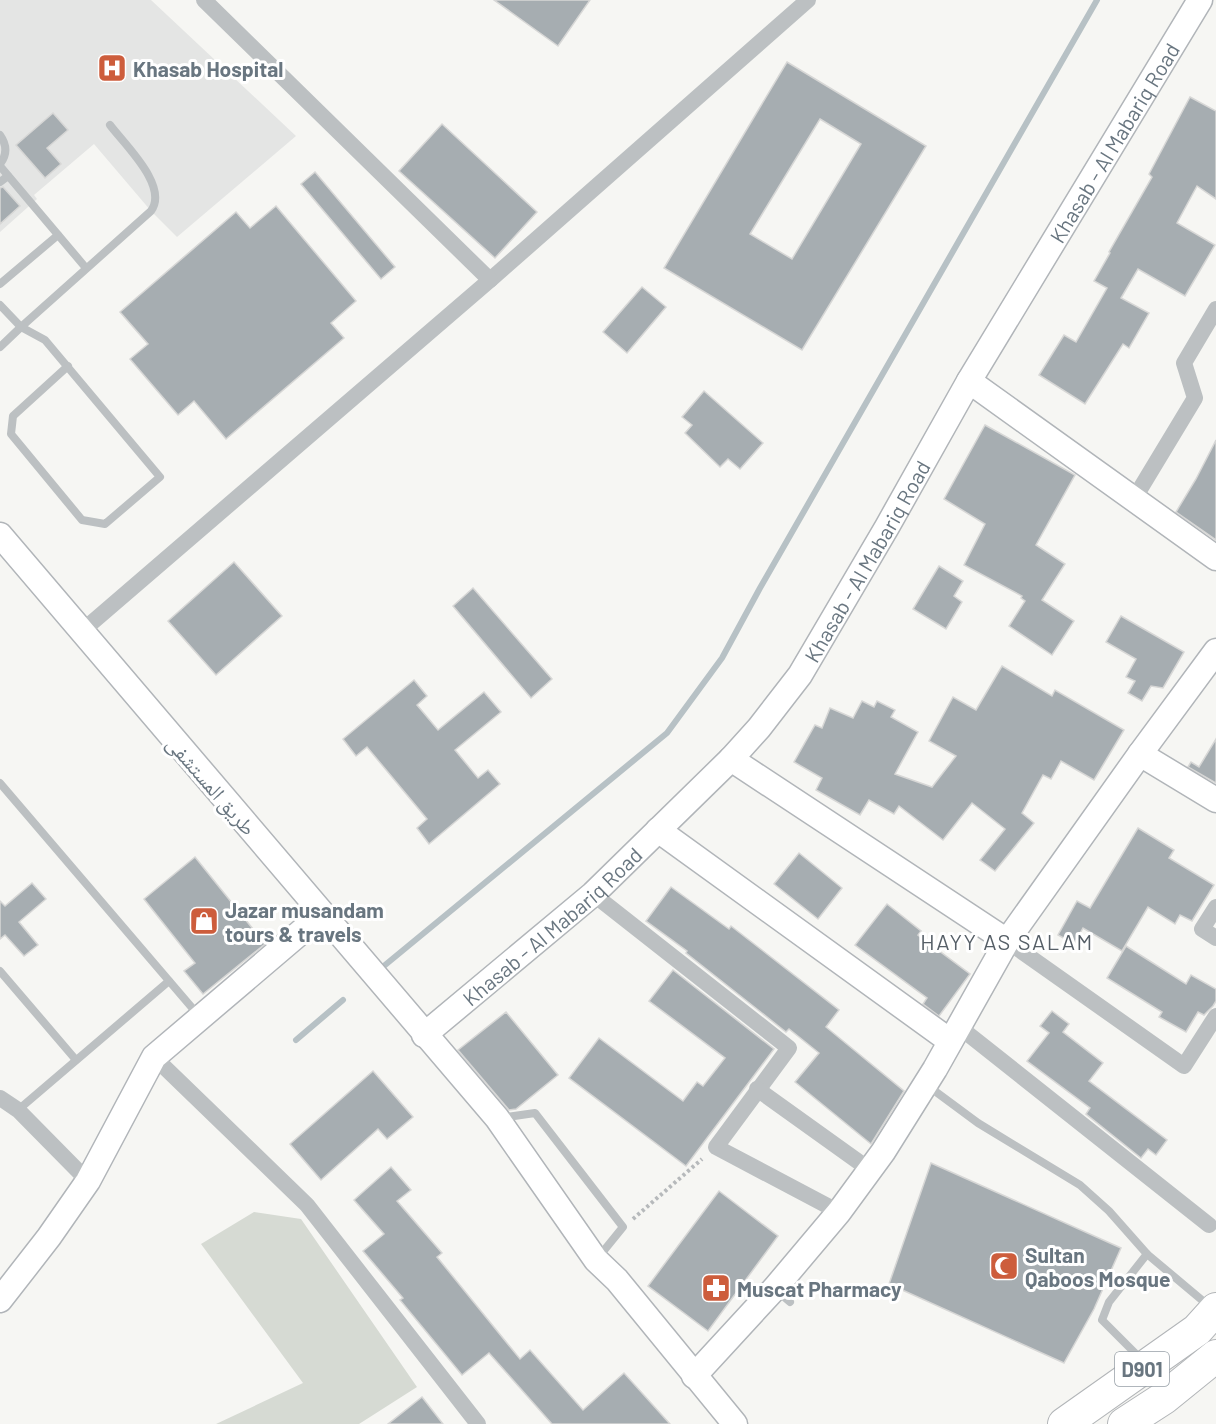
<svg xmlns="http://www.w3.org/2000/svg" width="1216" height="1424" viewBox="0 0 1216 1424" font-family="Barlow,'Noto Naskh Arabic',sans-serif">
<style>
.built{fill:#e4e5e4}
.green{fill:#d6dad3}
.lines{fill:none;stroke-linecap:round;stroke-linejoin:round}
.stream{stroke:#b7c1c5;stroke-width:6}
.building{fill:#a6adb1;stroke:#d7d7d6;stroke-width:1.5;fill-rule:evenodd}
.secondary-casing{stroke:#b1b5b9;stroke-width:27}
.highway-casing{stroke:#b2b5b8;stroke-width:34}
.path{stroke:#b6b9bb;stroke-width:4;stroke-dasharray:3 3;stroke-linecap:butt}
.lane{stroke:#bcc0c2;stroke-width:8}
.street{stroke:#bcc0c2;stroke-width:16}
.secondary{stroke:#fff;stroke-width:24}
.highway{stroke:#fff;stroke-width:32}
.labels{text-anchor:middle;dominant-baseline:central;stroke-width:6;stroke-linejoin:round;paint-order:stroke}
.shield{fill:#fff;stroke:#969fa6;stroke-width:1.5}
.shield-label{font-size:20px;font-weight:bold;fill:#697680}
.poi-label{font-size:21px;font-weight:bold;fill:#697680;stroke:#fff;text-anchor:start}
.street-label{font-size:21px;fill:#697680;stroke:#fff}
.neighbourhood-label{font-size:22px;letter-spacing:1.5px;fill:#565f67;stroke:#fff}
</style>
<rect width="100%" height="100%" fill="#f6f6f3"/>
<path class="built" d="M0,0H151L296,136L177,237L151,211L94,144L34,195L37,199L0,232Z"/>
<path class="green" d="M254,1212L301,1219L417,1387L359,1424H216L303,1383L201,1244Z"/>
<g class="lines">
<g class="stream">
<path d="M379,970L667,733L722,658L760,588L1097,0"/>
<path d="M296,1040L343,1000"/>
</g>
</g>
<g class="building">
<path d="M494,0H590L558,46Z"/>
<path d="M787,62L926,146L802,350L664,268ZM820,119L861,144L792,259L750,234Z"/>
<path d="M1190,97L1216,111V199L1197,186L1177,223L1215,245L1185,296L1138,269L1121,298L1149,313L1129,348L1123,344L1085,404L1039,375L1064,335L1076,342L1107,288L1094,281L1110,253L1109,252L1152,177L1149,174Z"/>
<path d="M53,113L68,130L47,148L61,164L45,178L16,145Z"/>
<path d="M442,124L537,212L495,258L399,171Z"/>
<path d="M315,172L395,267L381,279L301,184Z"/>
<path d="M3,187L20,206L0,224V188Z"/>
<path d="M276,206L356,301L331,323L344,338L226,439L194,401L178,415L130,359L148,344L120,312L236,212L250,228Z"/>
<path d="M642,287L666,307L627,353L603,332Z"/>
<path d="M704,391L763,443L740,469L728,459L720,467L685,433L692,425L682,417Z"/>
<path d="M985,425L1075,475L1036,545L1065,564L1042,600L1074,621L1052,655L1009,626L1025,601L1021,598L1022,596L964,565L985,524L944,499Z"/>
<path d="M1216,440V540L1176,512L1196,479Z"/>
<path d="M234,562L282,616L216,675L168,621Z"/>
<path d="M939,566L963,581L954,596L962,602L946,629L913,609Z"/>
<path d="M473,588L552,679L531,698L453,606Z"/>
<path d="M1121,616L1184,652L1163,688L1151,686L1142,701L1128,693L1135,681L1126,677L1136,659L1106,642Z"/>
<path d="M1002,666L1052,696L1055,690L1124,730L1094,780L1061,761L1051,779L1043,775L1022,813L1034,823L995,871L980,860L1005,829L972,803L943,840L899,806L894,814L869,800L860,815L816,790L822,778L794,762L815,725L822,728L830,708L853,718L862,701L874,707L877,701L895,710L891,717L918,732L895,774L932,787L956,756L929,741L953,697L976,710Z"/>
<path d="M414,680L427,696L417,705L438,730L484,692L501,712L455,750L478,778L488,770L500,784L429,844L417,828L427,819L367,747L356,756L343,739Z"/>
<path d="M1216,739V783L1188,767L1191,762L1199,767Z"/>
<path d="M1138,828L1174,850L1169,858L1214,885L1192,921L1180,915L1175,924L1148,907L1122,951L1083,928L1074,944L1058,935L1077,901L1090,908Z"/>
<path d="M799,853L842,888L818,919L774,884Z"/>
<path d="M195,857L265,944L203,994L184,971L195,963L144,899Z"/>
<path d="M32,883L46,899L19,922L38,945L24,956L5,935L0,939V901L5,906Z"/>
<path d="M671,887L729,929L731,926L839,1010L826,1027L904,1091L871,1144L795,1082L819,1053L789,1029L786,1032L686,953L687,951L646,921Z"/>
<path d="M887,904L921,931L918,935L970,974L939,1016L923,1004L927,998L855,945Z"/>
<path d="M1126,946L1186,984L1191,975L1216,989V1001L1213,1006L1204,1015L1198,1012L1186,1032L1159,1017L1162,1012L1107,978Z"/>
<path d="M673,970L774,1049L686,1166L569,1078L599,1038L683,1101L697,1082L703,1086L725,1058L649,1001Z"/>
<path d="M1052,1011L1069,1024L1063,1032L1103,1063L1089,1081L1167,1140L1156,1155L1148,1149L1141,1158L1086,1114L1090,1108L1027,1061L1049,1033L1040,1026Z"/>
<path d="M506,1012L558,1075L516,1109L509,1110L458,1050Z"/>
<path d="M373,1071L413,1117L387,1139L378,1129L321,1180L290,1144Z"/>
<path d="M931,1163L1121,1248L1094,1309L1064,1363L889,1284Z"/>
<path d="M391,1167L411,1190L397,1201L442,1253L437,1257L520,1359L530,1350L583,1410L624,1373L670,1424H552L489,1353L462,1375L400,1300L403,1298L363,1251L384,1234L354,1200Z"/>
<path d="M719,1191L778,1236L708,1331L648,1286Z"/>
<path d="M422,1397L443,1424H388Z"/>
</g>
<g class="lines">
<g class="secondary-casing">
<g id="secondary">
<path d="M969,381L1216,558"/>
<path d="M0,535L497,1118L596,1260L617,1280L735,1424"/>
<path d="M1140,754L1216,800"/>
<path d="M731,759L1007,941"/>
<path d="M658,830L950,1041"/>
<path id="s1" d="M424,1035L593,894L731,759L759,728L800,675L887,527L969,381L1200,0"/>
<path d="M0,1300L49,1237L88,1181L154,1057L322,914"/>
<path d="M694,1376L775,1288L839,1212L883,1152L935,1069L1007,941L1140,754L1216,651"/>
</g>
</g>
<g class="highway-casing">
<g id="highway">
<path d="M1064,1424L1197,1330L1216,1309"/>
<path d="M1124,1424L1164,1398L1216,1356"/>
</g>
</g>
<path class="path" d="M633,1219L702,1159"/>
<g class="lane">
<path d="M0,135C7,145 7,155 0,164"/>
<path d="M0,166L86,268"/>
<path d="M0,182L8,176"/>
<path d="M0,284L58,235"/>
<path d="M0,305L21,327L45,340L160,477L105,524L82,520L11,434L13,416L68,366"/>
<path d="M0,347L21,327L151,211C169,186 125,145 110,125"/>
<path d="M0,783L200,1017"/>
<path d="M0,971L76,1060"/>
<path d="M928,1086L978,1123L1080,1185L1109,1211L1147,1254L1209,1306"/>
<path d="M18,1110L169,981"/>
<path d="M500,1118L535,1113L623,1227L597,1259"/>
<path d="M777,1291L790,1302"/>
<path d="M1143,1361L1102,1320L1109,1302L1147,1254"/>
</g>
<g class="street">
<path d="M490,280L808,0"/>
<path d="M1134,499L1195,398L1184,363L1216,309"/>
<path d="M81,632L490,280L204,0"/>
<path d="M593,894L789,1048L716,1147L839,1212"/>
<path d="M1216,907L1202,929L1216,938"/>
<path d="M1007,941L1184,1066L1216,1016"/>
<path d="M958,1026L1209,1225"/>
<path d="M154,1057L307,1205L478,1424"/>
<path d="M757,1089L870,1170"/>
<path d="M0,1098L18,1110L88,1181"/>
</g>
<use href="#secondary" class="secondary"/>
<use href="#highway" class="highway"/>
</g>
<defs>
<g id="hospital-square" transform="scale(1.5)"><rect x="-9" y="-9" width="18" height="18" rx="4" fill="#cd5d3c" stroke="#fff"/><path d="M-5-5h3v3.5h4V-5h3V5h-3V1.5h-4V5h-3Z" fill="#fff"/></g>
<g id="shop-square" transform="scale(1.5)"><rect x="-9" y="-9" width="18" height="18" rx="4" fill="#cd5d3c" stroke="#fff"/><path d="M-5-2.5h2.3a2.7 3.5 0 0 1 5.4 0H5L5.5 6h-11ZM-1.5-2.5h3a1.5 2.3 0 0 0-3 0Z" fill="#fff"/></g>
<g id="mosque-square" transform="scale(1.5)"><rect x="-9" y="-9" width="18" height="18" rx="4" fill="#cd5d3c" stroke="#fff"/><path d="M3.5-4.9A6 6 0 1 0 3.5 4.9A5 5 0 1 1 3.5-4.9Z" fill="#fff"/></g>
<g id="pharmacy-square" transform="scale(1.5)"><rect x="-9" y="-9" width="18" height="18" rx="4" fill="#cd5d3c" stroke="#fff"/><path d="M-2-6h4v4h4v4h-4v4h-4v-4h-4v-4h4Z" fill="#fff"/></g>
</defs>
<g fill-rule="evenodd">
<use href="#hospital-square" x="112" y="68"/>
<use href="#shop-square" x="204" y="921"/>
<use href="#mosque-square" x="1004" y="1266"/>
<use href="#pharmacy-square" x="716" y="1288"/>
</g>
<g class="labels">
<rect class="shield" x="1115" y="1352" width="54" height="34" rx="4.5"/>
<g class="shield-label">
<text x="1142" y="1369">D901</text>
</g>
<g class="poi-label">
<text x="133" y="68">Khasab Hospital</text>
<text x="225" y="909">Jazar musandam<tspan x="225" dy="24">tours &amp; travels</tspan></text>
<text x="1025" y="1254">Sultan<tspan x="1025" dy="24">Qaboos Mosque</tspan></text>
<text x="737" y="1288">Muscat Pharmacy</text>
</g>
<g class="street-label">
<text stroke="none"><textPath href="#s1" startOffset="1140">Khasab - Al Mabariq Road</textPath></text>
<text stroke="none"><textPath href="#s1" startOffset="654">Khasab - Al Mabariq Road</textPath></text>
<text transform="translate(212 785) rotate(49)">طريق المستشفى</text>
<text stroke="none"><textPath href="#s1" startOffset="168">Khasab - Al Mabariq Road</textPath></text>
</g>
<g class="neighbourhood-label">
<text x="1007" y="941">HAYY AS SALAM</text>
</g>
</g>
</svg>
